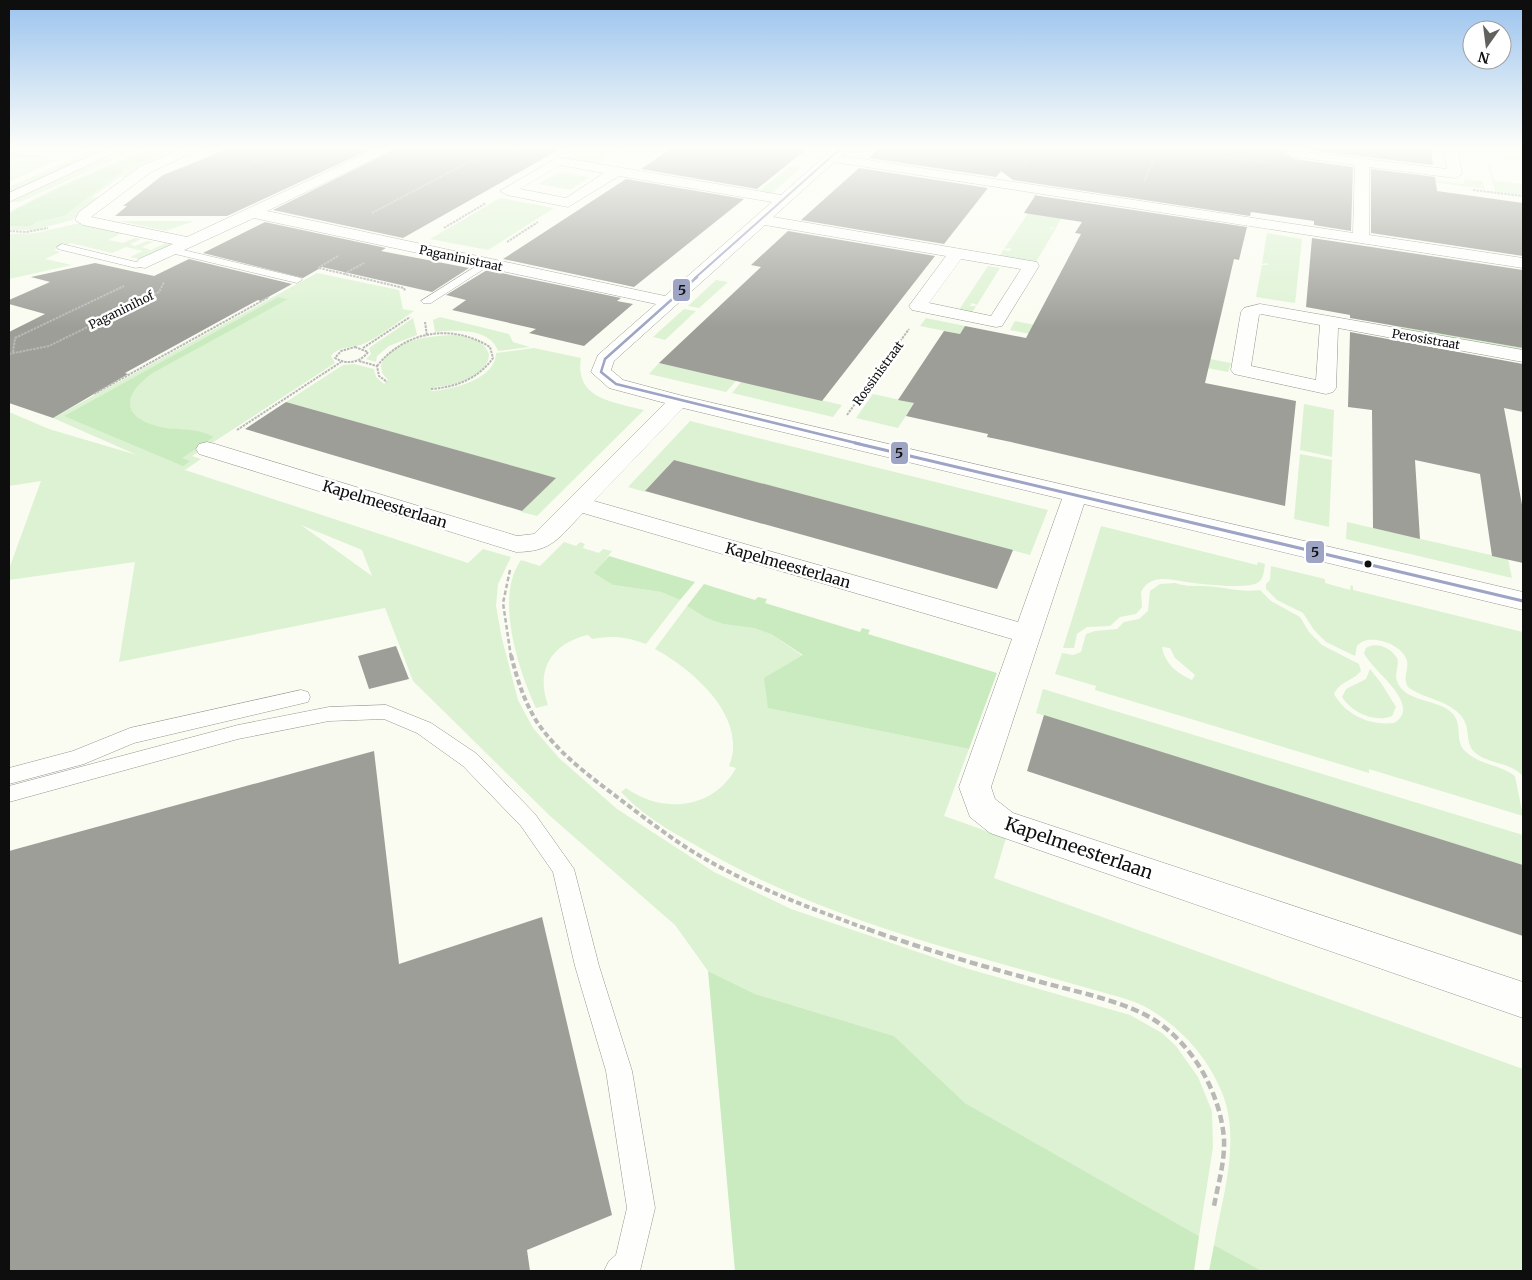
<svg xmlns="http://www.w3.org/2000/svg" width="1532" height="1280" viewBox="0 0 1532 1280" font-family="Merriweather,serif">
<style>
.green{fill:#dcf2d2;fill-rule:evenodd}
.forest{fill:#caeac0}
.building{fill:#9e9e98}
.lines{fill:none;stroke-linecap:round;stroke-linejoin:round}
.service-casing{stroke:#949591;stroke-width:1}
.minor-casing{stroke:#949591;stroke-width:1}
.tertiary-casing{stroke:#949591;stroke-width:1}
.path-far3{stroke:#b8b8b6;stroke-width:2;stroke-dasharray:2.5 1;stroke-linecap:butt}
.path-far2{stroke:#b8b8b6;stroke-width:2.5;stroke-dasharray:4.5 2.5;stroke-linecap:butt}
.path-far1{stroke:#b8b8b6;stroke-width:4;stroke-dasharray:5.5 3;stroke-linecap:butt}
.path{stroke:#b8b8b6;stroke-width:4.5;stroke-dasharray:8 4;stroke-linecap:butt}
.service{fill:#fefffd;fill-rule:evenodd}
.minor{fill:#fefffd;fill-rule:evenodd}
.tertiary{fill:#fefffd;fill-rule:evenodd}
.bus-1-far2-casing{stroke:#fff;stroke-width:4}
.bus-1-far1-casing{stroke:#fff;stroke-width:5}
.bus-1-casing{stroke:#fff;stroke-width:6}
.bus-1-far2{stroke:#9ea4c3;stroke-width:2}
.bus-1-far1{stroke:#9ea4c3;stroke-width:2.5}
.bus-1{stroke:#9ea4c3;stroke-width:3}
.bus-dot{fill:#0e0e0e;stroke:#fff;stroke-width:2}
.labels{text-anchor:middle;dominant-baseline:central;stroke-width:5;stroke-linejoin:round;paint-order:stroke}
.far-street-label{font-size:12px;fill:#0e0e0e;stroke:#fff}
.street-label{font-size:15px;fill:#0e0e0e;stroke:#fff}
.near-street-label{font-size:18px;fill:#0e0e0e;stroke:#fff}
.line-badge{stroke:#fff;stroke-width:2}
.pale-badge-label{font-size:14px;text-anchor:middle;font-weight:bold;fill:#111}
</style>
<rect width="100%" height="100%" fill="#fafcf2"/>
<g class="green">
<path d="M86,148L63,155L9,153V149L13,148Z"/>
<path d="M96,148H108L9,193V187Z"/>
<path d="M141,148L20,202H11C40,187 111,148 141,148Z"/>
<path d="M147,148H153L72,182L9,214V212L55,188Z"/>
<path d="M179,148H182L164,156L168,157L128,177H120L92,197L99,198L72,220L35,230H9V226H30L36,222L64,216L127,168Z"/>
<path d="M585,148H621L605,156L608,157L597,164L566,159Z"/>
<path d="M1493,148H1523V162L1495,158Z"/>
<path d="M9,156L53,158L58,160L9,182Z"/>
<path d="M1488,165H1490L1495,181L1523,184V195L1495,191Z"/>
<path d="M790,166L801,168L771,194L759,191Z"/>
<path d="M1370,168L1377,169V172L1464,184V179L1482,181L1485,189L1370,174Z"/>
<path d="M559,172L590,177L570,190L538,184Z"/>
<path d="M500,198L554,208L488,250L430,239Z"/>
<path d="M1031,209L1063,215L1056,228L1051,227L1050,229L1056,228L1033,267L998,260L1003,250L1010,251L1011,248L1004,249Z"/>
<path d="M118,221H194L166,231Z"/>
<path d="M80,223L122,233L108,240L123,243L135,238L141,239L130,244L135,246L147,241L153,242L142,247L151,250L166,243L172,245L139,259L130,257L143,251L126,247L112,253L71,243L54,250L60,252L45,259L72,265L9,279V234L36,233Z"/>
<path d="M1267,233L1302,239L1295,303L1256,297L1262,265H1268L1267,263L1262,264Z"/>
<path d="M988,266L1000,268L977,305L972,303L970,306H976L969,318L955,316Z"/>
<path d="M317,273L399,290L403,309L414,311C402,319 371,343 360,345C349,348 339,346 331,356L335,363L192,456L201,459L185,470L468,563L483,549L511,557L498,584L496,606L502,639L518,700L533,728L559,758L617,809L714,872L791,909L965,968L1130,1015L1162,1033L1176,1046L1198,1077L1212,1111L1213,1147L1199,1236L965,1103L894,1036L755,994L708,971L675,925L550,816L413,681L385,608L119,662L135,562L9,580V569L41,481L9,486V412L49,429L137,455L53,418ZM278,297L287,299L153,373C122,393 119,418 160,427C179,431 196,428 214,437L181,458L64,416ZM301,525L362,550L372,576Z"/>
<path d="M716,280L728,282L699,308L688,306Z"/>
<path d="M684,309L696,311L665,340L653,337Z"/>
<path d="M440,317L509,334L513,342L530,347L498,351C490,328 455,330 435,332L433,320Z"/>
<path d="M413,318L417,335L389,346L377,356L376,362L366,359L371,354L369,348Z"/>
<path d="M926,318L965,326L960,334L920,326Z"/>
<path d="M1015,321L1231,363L1228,372L1010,330Z"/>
<path d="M1392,322L1523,345V353L1392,330Z"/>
<path d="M454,335C467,337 484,339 489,354C489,378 453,386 434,387L431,391C452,390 496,379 496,353L534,348L581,358C574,399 614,402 644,410L537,516L521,512L555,478L286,402L343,365L354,364L374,369L376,377L384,384L388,380L382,373L381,365C392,339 429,336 454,335Z"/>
<path d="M659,363L736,381L726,392L649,374Z"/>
<path d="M741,382L752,384L842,405L833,417L732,393Z"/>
<path d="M873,394L914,403L898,428L856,418Z"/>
<path d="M1304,404L1334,410L1332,457L1300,450Z"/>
<path d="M690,421L1048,510L1030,555L674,460L645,492L628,487Z"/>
<path d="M1300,454L1332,460L1329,527L1294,519Z"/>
<path d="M1347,522L1508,559L1512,578L1346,539Z"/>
<path d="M1101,526L1257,565L1258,562L1265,564C1264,570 1264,578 1259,582C1249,590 1200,584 1186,582C1170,580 1151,573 1141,592L1142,607L1136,614L1120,617L1110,626L1087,627L1077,634L1074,648H1063Z"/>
<path d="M564,542L576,546L580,542L585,544L583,548L599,553L603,549L612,551L595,573L613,585L661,592L680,600L646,644C627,637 612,635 592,639L588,635C552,643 535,670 548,705L536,708C519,671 494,597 521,560L540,566Z"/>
<path d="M1271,566L1325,579V583L1350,590L1351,585L1353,586V590L1523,632V776C1511,763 1492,764 1478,755C1463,745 1472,730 1462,717C1448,699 1425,700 1408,687C1402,678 1409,670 1407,661C1403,644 1368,632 1357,646L1355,656L1326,642L1314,630L1303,613L1277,600L1266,589V584L1270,580Z"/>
<path d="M1175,583C1184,586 1192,586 1202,586C1222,586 1239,593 1260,590L1271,601L1300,617L1309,632L1322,645L1359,664L1361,671C1353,681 1340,681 1334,694C1346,715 1370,726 1394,723C1424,705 1371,670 1364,653L1366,648C1377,641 1391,648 1397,658C1400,665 1394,673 1397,681C1404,702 1437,699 1451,712C1464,724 1454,738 1464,750C1478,765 1499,764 1515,776L1523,816L1369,769V773L1095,690L1096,686L1055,674L1062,653L1073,655L1081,652L1086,634L1095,631L1117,629L1124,622L1139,619L1148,611L1150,591L1160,584ZM1162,647L1170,648L1175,658L1195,675L1192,680C1177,673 1165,664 1162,647Z"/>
<path d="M687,606L706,618L723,624L755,627L771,634L803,656L769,708L969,749L944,816L1006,838L994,878L1523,1069V1271H1262L1214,1245C1222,1198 1240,1145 1224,1098C1211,1061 1183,1029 1149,1009C1134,1000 1115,996 1098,991C1072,984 1046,976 1020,969C909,938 797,905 697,846C670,831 642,815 621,792L626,788C662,814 713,810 736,768L729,766C749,717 692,669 655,649Z"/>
<path d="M1370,669L1381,683L1396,707L1392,716C1375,723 1352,713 1342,697L1346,689L1366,679Z"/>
<path d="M1043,689L1523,835V865L1036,713Z"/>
</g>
<g class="forest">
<path d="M153,148H179L127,168L64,216L36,222L30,226H9V214L13,211L72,182Z"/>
<path d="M278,297L288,299L153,373C122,394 120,418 161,427C181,431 195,427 214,437L182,458L190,461L183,466L64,416Z"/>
<path d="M609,556L695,582L680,600L661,592L613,585L594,573Z"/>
<path d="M704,584L755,600L758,597L767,599L765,603L860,632L862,628L870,630L868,634L997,673L969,749L768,708L764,678L803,655L771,634L755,628L723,624L706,618L687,606Z"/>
<path d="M708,971L755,994L894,1036L965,1103L1199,1236L1194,1271H735Z"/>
<path d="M1214,1245L1262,1271H1209Z"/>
</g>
<g class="building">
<path d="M230,148H373L227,216H115L127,206H123L163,175Z"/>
<path d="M398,148H562L403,238L273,210Z"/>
<path d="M672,148H808L757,189L641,169Z"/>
<path d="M880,148H1288L1285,153L1294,159L1353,167L1351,231L1314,225V221L1251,212L1250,216L1013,180L1001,171L996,177L869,158Z"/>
<path d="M1292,148H1431L1433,165Z"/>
<path d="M859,168L988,188L944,244L801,220Z"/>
<path d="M1371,169L1435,177L1437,191L1523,203V256L1371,233Z"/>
<path d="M626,179L744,199L634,287L503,259Z"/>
<path d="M1033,195L1247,227L1239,260L1234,259L1205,383L1296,401L1285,506L1011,442L987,437L988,434L906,416L914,403L898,400L944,331L960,334L965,326L1026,338L1081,234L1075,233L1082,222L1024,213L1035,196Z"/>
<path d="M265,222L386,248L381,251L469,268L432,292L322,267L303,278L203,253Z"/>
<path d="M788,231L935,256L822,401L659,363L761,267L751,265Z"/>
<path d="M1312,238L1523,270V348L1350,318V315L1306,307Z"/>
<path d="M189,259L292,284L261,301L258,300L125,373L128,374L53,418L9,403V332L45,314L9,304V300L50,282L31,277L95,263L154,276Z"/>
<path d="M487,270L621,298L617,301L633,304L584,346L529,333L536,329L452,310L466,300L446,295Z"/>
<path d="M1350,332L1523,364V412L1504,408L1523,510V563L1492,556L1480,474L1415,460L1420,539L1373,528L1372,410L1348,407Z"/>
<path d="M286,402L556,478L522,511L245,429Z"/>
<path d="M674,460L1013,550L997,589L645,491Z"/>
<path d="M396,646L409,679L369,689L358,656Z"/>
<path d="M1044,715L1523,865V936L1027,771Z"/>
<path d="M374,751L399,964L542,917L612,1215L527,1250L530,1271H9V851Z"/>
</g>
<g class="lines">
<g class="service-casing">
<g id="service">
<path d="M62,244L136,262L145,260L150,263L136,268L58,249L57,247Z"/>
<path d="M171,247L301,278L302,280L297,283L167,252V248Z"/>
<path d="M486,260L491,263L490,265L431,303H423L421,301Z"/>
<path d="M301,690L308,692L310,697L308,702L134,743L84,764L9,784V768L73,751L130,728Z"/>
<path d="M386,705L431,723L477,754L535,814L574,869L599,966L632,1071L655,1208L640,1271H604L609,1261L616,1255L627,1208L606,1071L575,966L553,872L521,826L463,766L417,733L384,719L329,721L238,739L9,802V786L238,725L329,707Z"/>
</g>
</g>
<g class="minor-casing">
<g id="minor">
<path d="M184,148H203L151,172L91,217L187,237L378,148H396L267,211L665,296L772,202L619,176L568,207L507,195L500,191L558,157L781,195L834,148H848L841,156L1353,233L1355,165L1294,157L1287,153L1289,150L1447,169L1443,148H1457L1462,174L1455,178L1369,167V235L1523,258V268L834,162L773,217L1037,262L1039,266L1002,326L996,327L912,310L909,306L946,256L765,225L614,361L611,370L623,380L683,396L1523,592V610L1084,504L991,787L995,799L1013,813L1523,982V1018L990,833L970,817L959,787L1012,639L583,513C559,537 553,552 516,552L199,454L196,449L199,444L207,442L215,444L517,536L534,534L665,403L609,388L591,372L598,355L656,304L254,218L145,268L139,267L137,263L139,259L173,244L83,225L75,220L79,212L141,166ZM560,165L604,173L566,198L520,189ZM961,259L1021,269L991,316L929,303ZM683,408L1062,499L1018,622L594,501Z"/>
<path d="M1260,304L1523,350V362L1338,328L1336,388L1333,392L1326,394L1234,374L1231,370L1241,312L1244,308ZM1261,314L1320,325L1316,380L1251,366L1259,315Z"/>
</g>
</g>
<g class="tertiary-casing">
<path id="tertiary" d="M107,148H125L9,202V193Z"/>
</g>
<g class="path-far3">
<path d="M497,148L525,153"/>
<path d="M1165,148L1271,163"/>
<path d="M9,155L41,156"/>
<path d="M254,162L285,148"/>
<path d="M1025,164L1035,148"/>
<path d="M1144,182L1159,148"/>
<path d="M1473,190L1523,196"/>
<path d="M372,213L495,148"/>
<path d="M444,228L486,203"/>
<path d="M9,231L26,232L48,228"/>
<path d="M507,242L538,222"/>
<path d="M318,268L338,256"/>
<path d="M319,268L404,288L405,291"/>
<path d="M344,274L364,263"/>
<path d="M425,322L427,336"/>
<path d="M355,347L368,352C360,363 346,365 335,358L341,351Z"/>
<path d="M363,348L410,317"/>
<path d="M13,352L15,338L124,286"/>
<path d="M9,354L49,346L159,292L164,282"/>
<path d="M359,361L377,366L379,376L387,382"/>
<path d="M377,366C405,331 452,323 490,347L493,358C478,379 456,387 431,389"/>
<path d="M94,394L269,297"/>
<path d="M847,415L909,329"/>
<path d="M237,430L341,362"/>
</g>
<path class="path-far2" d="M510,570L503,603L511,657"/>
<path class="path-far1" d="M511,655C517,679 524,701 537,722C558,753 588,775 617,797C646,819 675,842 707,860C758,889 815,910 870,930"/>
<path class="path" d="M867,929C920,948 975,964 1030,979C1065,989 1102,996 1135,1010C1185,1030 1220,1087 1224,1139C1225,1162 1218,1184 1214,1206"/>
<use href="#service" class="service"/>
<use href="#minor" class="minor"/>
<use href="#tertiary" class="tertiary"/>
<g class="bus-1-far2-casing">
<path id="bus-1-far2" d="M695,278L841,148"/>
</g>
<g class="bus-1-far1-casing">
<path id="bus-1-far1" d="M697,277L605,359L601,372L616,384L860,444"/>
</g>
<g class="bus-1-casing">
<path id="bus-1" d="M855,443L1523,601"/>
</g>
<use href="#bus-1-far2" class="bus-1-far2"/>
<use href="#bus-1-far1" class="bus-1-far1"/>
<use href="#bus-1" class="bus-1"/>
</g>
<linearGradient id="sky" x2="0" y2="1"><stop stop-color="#9bc3ee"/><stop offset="0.45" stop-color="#fdfef9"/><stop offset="1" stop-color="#fdfef9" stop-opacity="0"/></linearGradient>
<rect width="1532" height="328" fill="url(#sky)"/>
<circle class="bus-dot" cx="1368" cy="564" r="4.5"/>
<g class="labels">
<g class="far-street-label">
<text transform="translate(461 258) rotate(12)">Paganinistraat</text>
<text transform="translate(121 310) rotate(-26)">Paganinihof</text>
<text transform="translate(1426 339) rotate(10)">Perosistraat</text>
<text transform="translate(878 373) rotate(-54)">Rossinistraat</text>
</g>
<g class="street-label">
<text transform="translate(385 504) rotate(17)">Kapelmeesterlaan</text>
<text transform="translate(788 565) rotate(16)">Kapelmeesterlaan</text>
</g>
<g class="near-street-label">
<text transform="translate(1079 848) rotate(19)">Kapelmeesterlaan</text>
</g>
</g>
<g class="line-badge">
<rect x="672" y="278" width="19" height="24" rx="5" fill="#9ea4c3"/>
<rect x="890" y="441" width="19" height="24" rx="5" fill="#9ea4c3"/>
<rect x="1305" y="540" width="20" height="24" rx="5" fill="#9ea4c3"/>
</g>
<g class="pale-badge-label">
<text x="682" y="295">5</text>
<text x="899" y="458">5</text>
<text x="1315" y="557">5</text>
</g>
<rect width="1532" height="1280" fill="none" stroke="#0e0e0e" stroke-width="20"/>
<g transform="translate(1487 45) rotate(194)"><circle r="24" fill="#ffffff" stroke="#9f9f9f"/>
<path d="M0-4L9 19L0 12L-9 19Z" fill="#61615e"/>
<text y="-8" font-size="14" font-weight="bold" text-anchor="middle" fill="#0e0e0e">N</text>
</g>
</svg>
